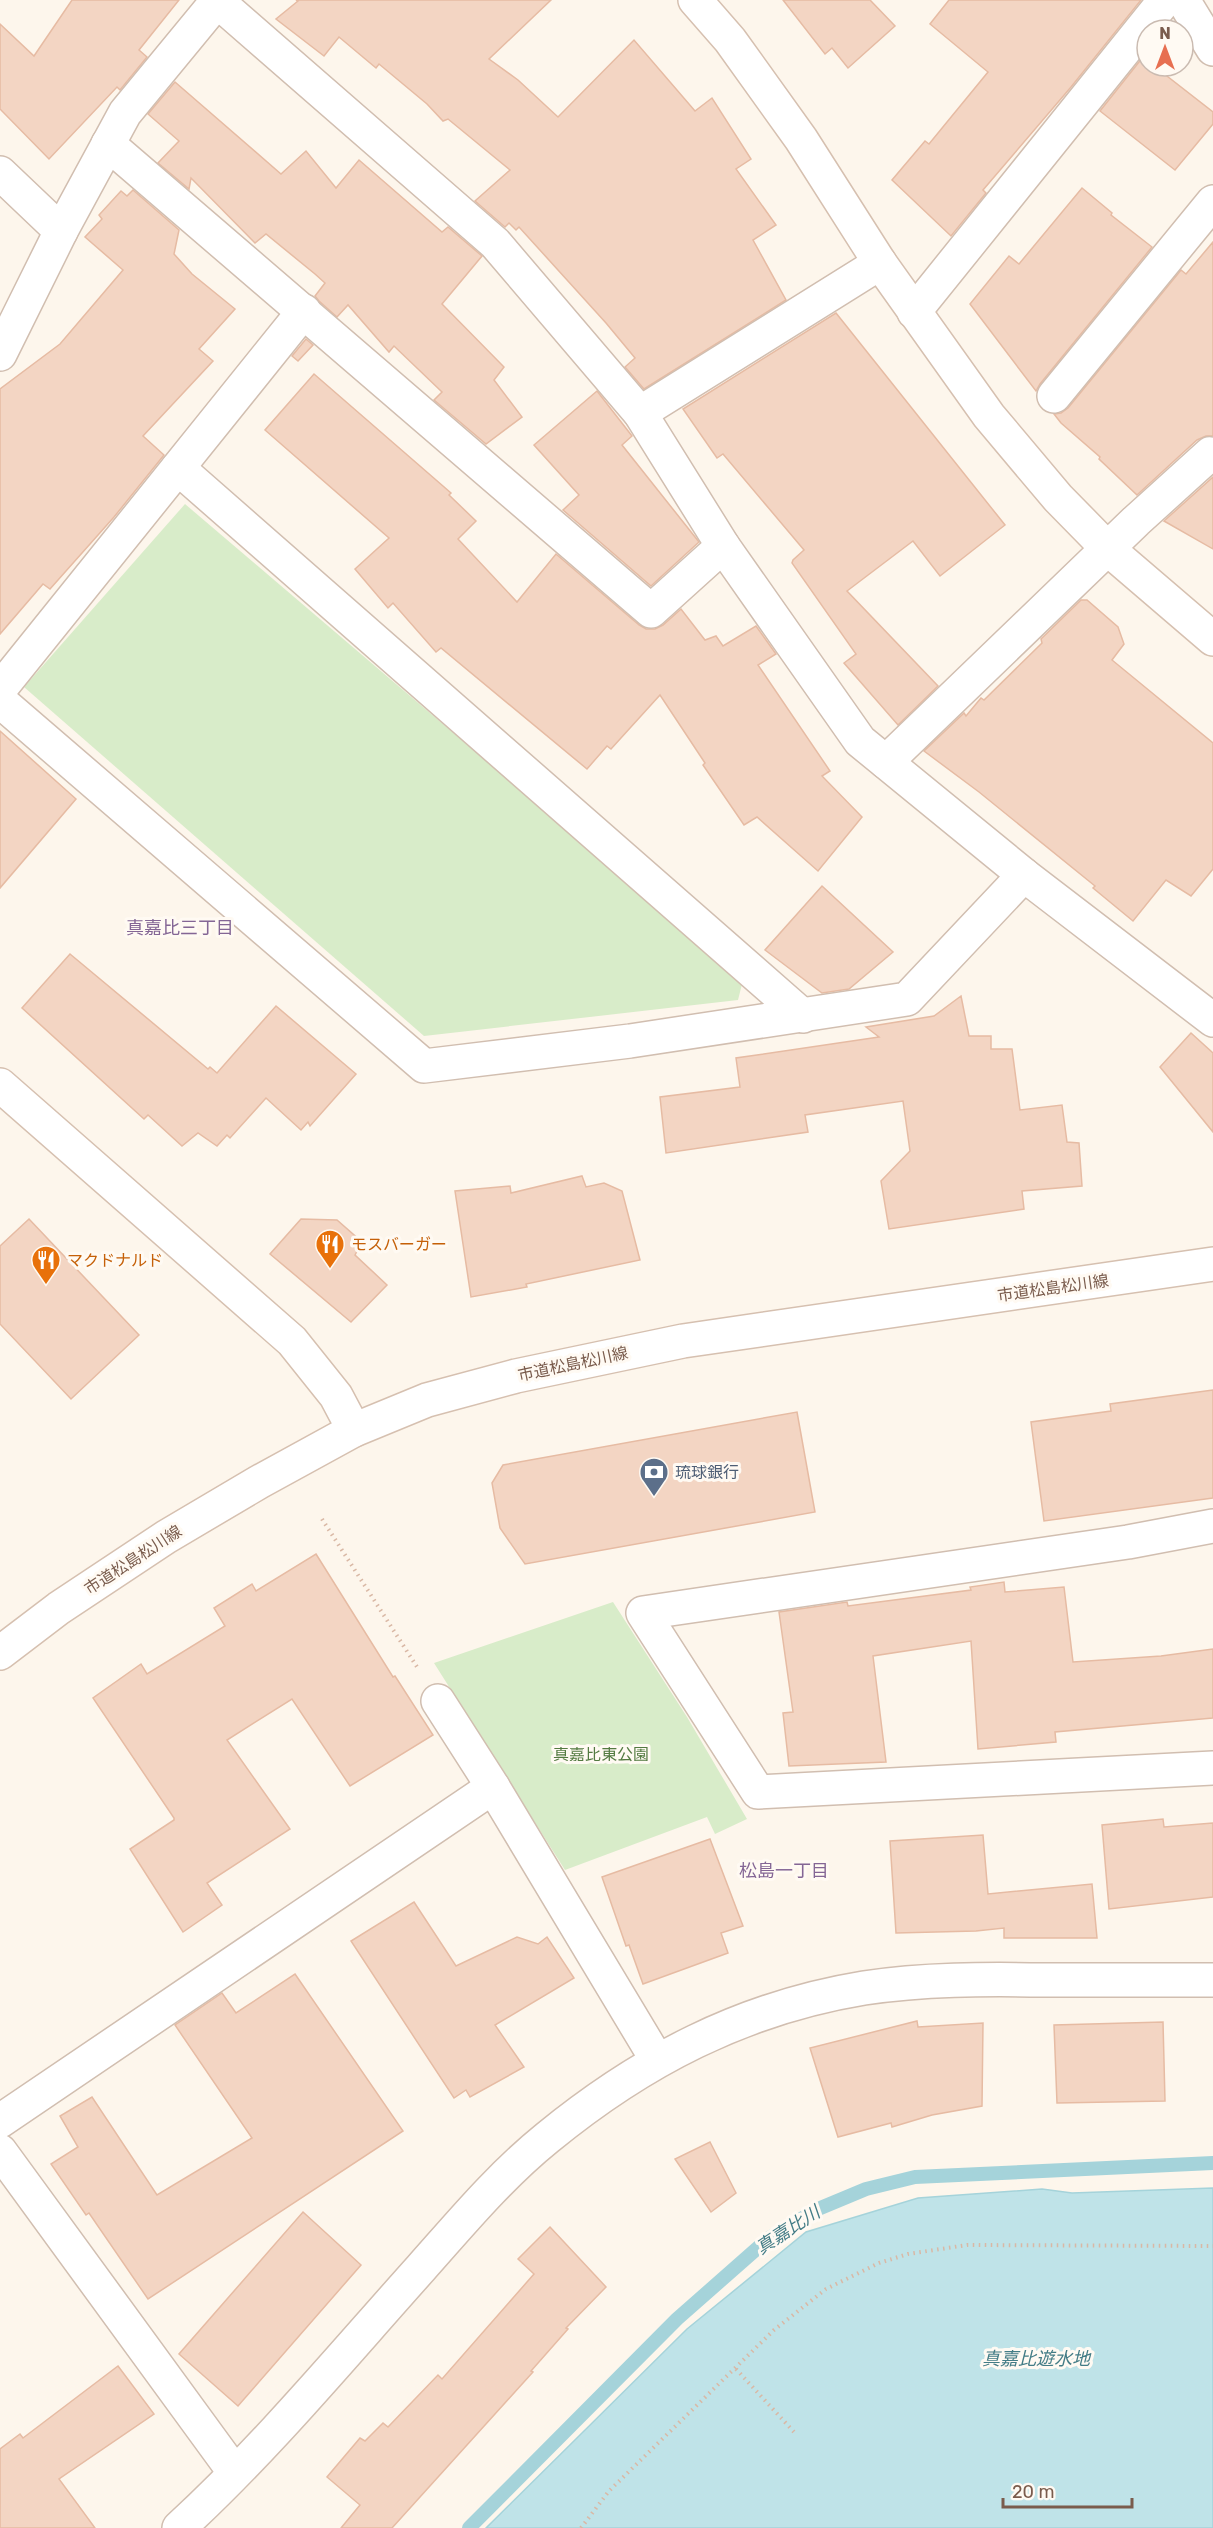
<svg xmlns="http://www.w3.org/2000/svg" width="1213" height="2528" viewBox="0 0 1213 2528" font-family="Rubik,'Noto Sans JP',sans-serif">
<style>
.green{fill:#d8ecc9}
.water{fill:#bfe3e8;stroke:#a5d3da;stroke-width:1.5}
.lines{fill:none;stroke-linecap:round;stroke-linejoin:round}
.stream{stroke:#a5d3da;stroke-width:14}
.building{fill:#f3d5c3;stroke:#e6bba3;stroke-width:1.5}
.street-casing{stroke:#d1beb0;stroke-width:36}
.secondary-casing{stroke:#d6c0b0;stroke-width:36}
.path{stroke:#d9b8a5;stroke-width:4;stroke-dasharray:1.5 4.5;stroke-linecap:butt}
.street{stroke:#fff;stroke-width:33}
.secondary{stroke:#fff;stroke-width:33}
.labels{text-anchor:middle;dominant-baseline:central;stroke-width:6;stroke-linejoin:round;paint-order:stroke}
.food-label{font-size:16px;fill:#c56008;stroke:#fffaf3;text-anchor:start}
.street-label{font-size:16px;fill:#7a5c4d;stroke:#fffaf3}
.service-label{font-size:16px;fill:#4e5e75;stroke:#fffaf3;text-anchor:start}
.park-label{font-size:16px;fill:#537a41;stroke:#fffaf3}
.neighbourhood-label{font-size:18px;fill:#846695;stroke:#fffaf3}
.water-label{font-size:18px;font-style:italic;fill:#437c86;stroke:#fffaf3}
</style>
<rect width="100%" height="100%" fill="#fdf6ec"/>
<g class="green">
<path d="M185,504L743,980L738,1000L424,1036L24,687Z"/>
<path d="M613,1602L687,1717L747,1819L715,1834L707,1817L565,1870L434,1663Z"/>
</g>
<path class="water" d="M1213,2188V2528H486L687,2329L806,2232L918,2198L1042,2189L1072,2193Z"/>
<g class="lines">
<path class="stream" d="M469,2528L677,2319L769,2238L818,2209L866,2189L915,2177L1213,2163"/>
</g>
<g class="building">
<path d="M72,0H179L139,50L147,57L120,90L117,87L49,159L0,109V24L34,56Z"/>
<path d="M296,0H551L489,59L518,80L558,117L634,40L695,111L712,98L751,159L736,169L776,225L753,240L786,300L644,389L625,367L635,358L606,323L519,227L516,230L509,223L505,227L475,201L510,170L448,119L443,121L427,104L379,64L376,68L339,37L324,56L276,19L298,1Z"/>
<path d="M783,0H870L895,26L848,68L832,48L825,54Z"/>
<path d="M949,0H1141L1071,87L983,190L986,193L951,236L892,180L925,141L929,144L988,72L930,24Z"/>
<path d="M1147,52V66H1154L1213,112V124L1175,170L1100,111Z"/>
<path d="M175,82L281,174L306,151L336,188L359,160L442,232L448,227L482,256L442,304L504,367L494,380L522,417L486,444L434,400L442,392L394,346L389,352L348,305L337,317L319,301L315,296L325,283L315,274L266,234L255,243L191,178L189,189L158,163L179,141L148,114Z"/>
<path d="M1082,188L1112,213L1111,215L1152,247L1040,384L1036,391L970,304L1009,256L1019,264Z"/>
<path d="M133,190L179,230L174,254L192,274L235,309L199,349L213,361L143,436L164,455L114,517L50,589L43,584L0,634V389L60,344L123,270L85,237L102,219L99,215L121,191L127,196Z"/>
<path d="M1213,242V436H1206L1197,440L1137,495L1099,459L1100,457L1061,423L1054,414L1061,413L1068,408L1181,270L1186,274Z"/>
<path d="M836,313L1005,525L940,576L913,541L847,591L938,686L898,725L844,663L856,654L792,563L793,560L804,550L723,454L717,458L683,409Z"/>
<path d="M306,339L313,345L298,361L292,356Z"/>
<path d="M314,374L451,493L449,495L476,521L458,539L517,602L556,554L639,625L646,629H655L663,625L681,609L705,640L716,636L723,646L756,626L776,654L758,665L830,771L822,776L862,817L818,871L757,817L744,825L703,765L705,763L660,695L611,749L607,746L587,769L441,648L436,652L393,603L388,608L355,569L389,538L265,430Z"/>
<path d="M597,391L632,436L622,445L699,542L651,586L563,510L579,495L534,445Z"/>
<path d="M1213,477V549L1164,521Z"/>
<path d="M1081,600H1087L1118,627L1124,644L1112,660L1213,743V869L1191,896L1166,880L1133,921L1093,888L1095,886L979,792L924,751L964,713L966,716L981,698L984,700L1042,643L1041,639Z"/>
<path d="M0,731L76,799L0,888Z"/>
<path d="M822,886L893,952L849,989L822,993L765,950Z"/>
<path d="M70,954L208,1069L210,1067L217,1073L276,1006L356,1074L310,1126L308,1122L301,1130L266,1098L230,1138L227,1135L217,1146L198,1133L182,1146L148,1115L144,1119L22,1008Z"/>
<path d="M961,996L969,1036H991V1049H1012L1020,1110L1062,1105L1067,1142L1079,1143L1082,1186L1022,1191L1024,1209L889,1229L881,1181L910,1151L903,1101L805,1115L808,1132L666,1153L660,1097L740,1087L736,1058L879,1037L866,1027L934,1016Z"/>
<path d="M1191,1033L1213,1053V1132L1160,1067Z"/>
<path d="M582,1176L586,1187L604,1183L622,1191L640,1260L526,1284L527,1287L471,1297L455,1191L510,1186L511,1193Z"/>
<path d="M29,1219L139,1335L71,1399L0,1324V1246Z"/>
<path d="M301,1219L337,1220L362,1242L355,1255L387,1285L351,1322L270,1254Z"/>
<path d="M1213,1390V1498L1044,1521L1031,1422L1111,1411L1110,1404Z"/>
<path d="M797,1412L815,1512L525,1564L500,1528L492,1483L503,1465Z"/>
<path d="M316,1554L393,1677L395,1676L433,1735L350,1786L292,1699L227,1740L290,1829L207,1883L222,1905L183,1932L130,1849L174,1820V1818L93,1698L141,1664L147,1674L225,1626L214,1608L252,1584L256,1591Z"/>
<path d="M1004,1582L1005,1592L1064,1587L1073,1662L1161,1656L1213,1649V1718L1055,1732L1056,1742L978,1749L971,1641L873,1656L886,1762L789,1766L783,1713L793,1712L779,1612L847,1602L848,1606L971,1590L970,1587Z"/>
<path d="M1163,1819L1164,1827L1213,1823V1897L1109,1909L1102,1825Z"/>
<path d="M983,1835L988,1894L1092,1884L1097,1938H1004V1928L976,1931L896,1933L890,1841Z"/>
<path d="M710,1839L743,1926L721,1933L728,1953L643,1984L629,1945L626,1946L602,1877Z"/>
<path d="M414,1902L456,1966L517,1937L538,1944L547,1937L574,1978L495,2025L524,2067L470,2097L466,2090L454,2098L351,1941Z"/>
<path d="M295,1974L403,2131L148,2299L89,2213L86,2215L51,2164L78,2147L60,2116L92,2097L157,2195L252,2138L175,2025L222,1993L236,2013Z"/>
<path d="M917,2021L918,2027L983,2023L982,2106L932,2115L892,2127L891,2123L838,2137L810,2048Z"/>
<path d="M1163,2022L1165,2101L1057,2103L1054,2025Z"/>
<path d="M710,2142L736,2193L711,2212L675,2159Z"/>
<path d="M303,2212L361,2265L238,2406L179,2354Z"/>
<path d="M550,2227L606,2287L566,2328L568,2329L531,2371L533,2372L392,2528H341L360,2505L327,2477L360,2438L365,2441L383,2423L388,2427L438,2375L442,2379L534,2274L518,2259Z"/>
<path d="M118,2366L154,2414L59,2479L95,2528H0V2449L20,2434L23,2438Z"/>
</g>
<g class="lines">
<g class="street-casing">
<g id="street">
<path d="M216,0L495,243L640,413L723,546L860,741L1024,875L1213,1020"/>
<path d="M1183,0L1213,49"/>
<path d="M108,144L651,611L723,546"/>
<path d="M0,173L61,231"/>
<path d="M914,312L1165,0"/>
<path d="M0,354L61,231L125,113L218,0"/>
<path d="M1054,396L1213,202"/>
<path d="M640,413L880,263"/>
<path d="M178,468L803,1016"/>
<path d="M0,689L304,311"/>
<path d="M0,701L424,1066L630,1041L907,999L1024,875"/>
<path d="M886,762L1136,521L1210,454L1213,455"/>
<path d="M1213,1526L1128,1542L643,1613L758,1792L1213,1768"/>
<path d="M438,1701L493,1787"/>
<path d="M0,2121L493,1787L657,2060"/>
<path d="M0,2151L235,2473"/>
<path d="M179,2528C266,2448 342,2356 421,2268C461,2223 500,2176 547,2138C641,2061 742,2008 864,1988C924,1979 984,1979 1045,1980C1101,1980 1157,1980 1213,1980"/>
</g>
</g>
<g class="secondary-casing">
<g id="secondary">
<path d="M695,0L730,40L801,139L880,263L989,416L1058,498L1108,549L1213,639"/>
<path d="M0,1085L292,1341L336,1396L354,1430"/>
<path d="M0,1653L59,1608L166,1537L259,1482L354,1430L427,1400L516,1376L683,1341L1213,1264"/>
</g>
</g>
<g class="path">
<path d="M322,1519L419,1670"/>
<path d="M736,2369L794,2432"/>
<path d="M581,2528L609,2491L774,2330L826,2289L879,2263L908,2254L967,2245L1213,2246"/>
</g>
<use href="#street" class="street"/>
<use href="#secondary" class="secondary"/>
</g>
<defs>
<g id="restaurant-pin" transform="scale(1.5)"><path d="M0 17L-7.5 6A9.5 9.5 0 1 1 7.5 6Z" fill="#e8710a" stroke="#fffaf3"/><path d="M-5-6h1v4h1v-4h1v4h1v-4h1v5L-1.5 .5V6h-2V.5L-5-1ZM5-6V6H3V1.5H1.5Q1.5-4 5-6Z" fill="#fff"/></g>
<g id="bank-pin" transform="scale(1.5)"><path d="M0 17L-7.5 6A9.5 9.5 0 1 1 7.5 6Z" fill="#5c6f8a" stroke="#fffaf3"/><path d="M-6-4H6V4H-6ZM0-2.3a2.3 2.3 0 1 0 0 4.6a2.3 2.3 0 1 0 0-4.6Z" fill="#fff"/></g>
</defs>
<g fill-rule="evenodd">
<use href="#restaurant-pin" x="330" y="1244"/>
<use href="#restaurant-pin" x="46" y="1260"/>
<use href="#bank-pin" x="654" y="1472"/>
</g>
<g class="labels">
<g class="food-label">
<text x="351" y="1244">モスバーガー</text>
<text x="67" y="1260">マクドナルド</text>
</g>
<g class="street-label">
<text transform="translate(1053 1288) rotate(-8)">市道松島松川線</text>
<text transform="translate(573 1364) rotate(-12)">市道松島松川線</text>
<text transform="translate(133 1560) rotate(-33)">市道松島松川線</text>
</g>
<g class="service-label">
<text x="675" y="1472">琉球銀行</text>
</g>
<g class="park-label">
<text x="601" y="1754">真嘉比東公園</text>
</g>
<g class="neighbourhood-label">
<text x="180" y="928">真嘉比三丁目</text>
<text x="784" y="1871">松島一丁目</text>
</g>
<g class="water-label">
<text transform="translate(788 2230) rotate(-33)">真嘉比川</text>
<text x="1036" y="2359">真嘉比遊水地</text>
</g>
</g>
<g transform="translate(1165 48)"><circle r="28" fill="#fffaf3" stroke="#cabbb1" stroke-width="1.5"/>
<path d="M0-4.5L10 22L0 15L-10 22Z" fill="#e76f51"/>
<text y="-9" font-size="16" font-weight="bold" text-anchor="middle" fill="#7a5c4d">N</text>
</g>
<path d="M1003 2498v9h129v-9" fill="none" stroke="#7a5c4d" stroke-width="3"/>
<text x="1012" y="2498" font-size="18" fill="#7a5c4d" stroke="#fffaf3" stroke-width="4.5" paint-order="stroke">20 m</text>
</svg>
